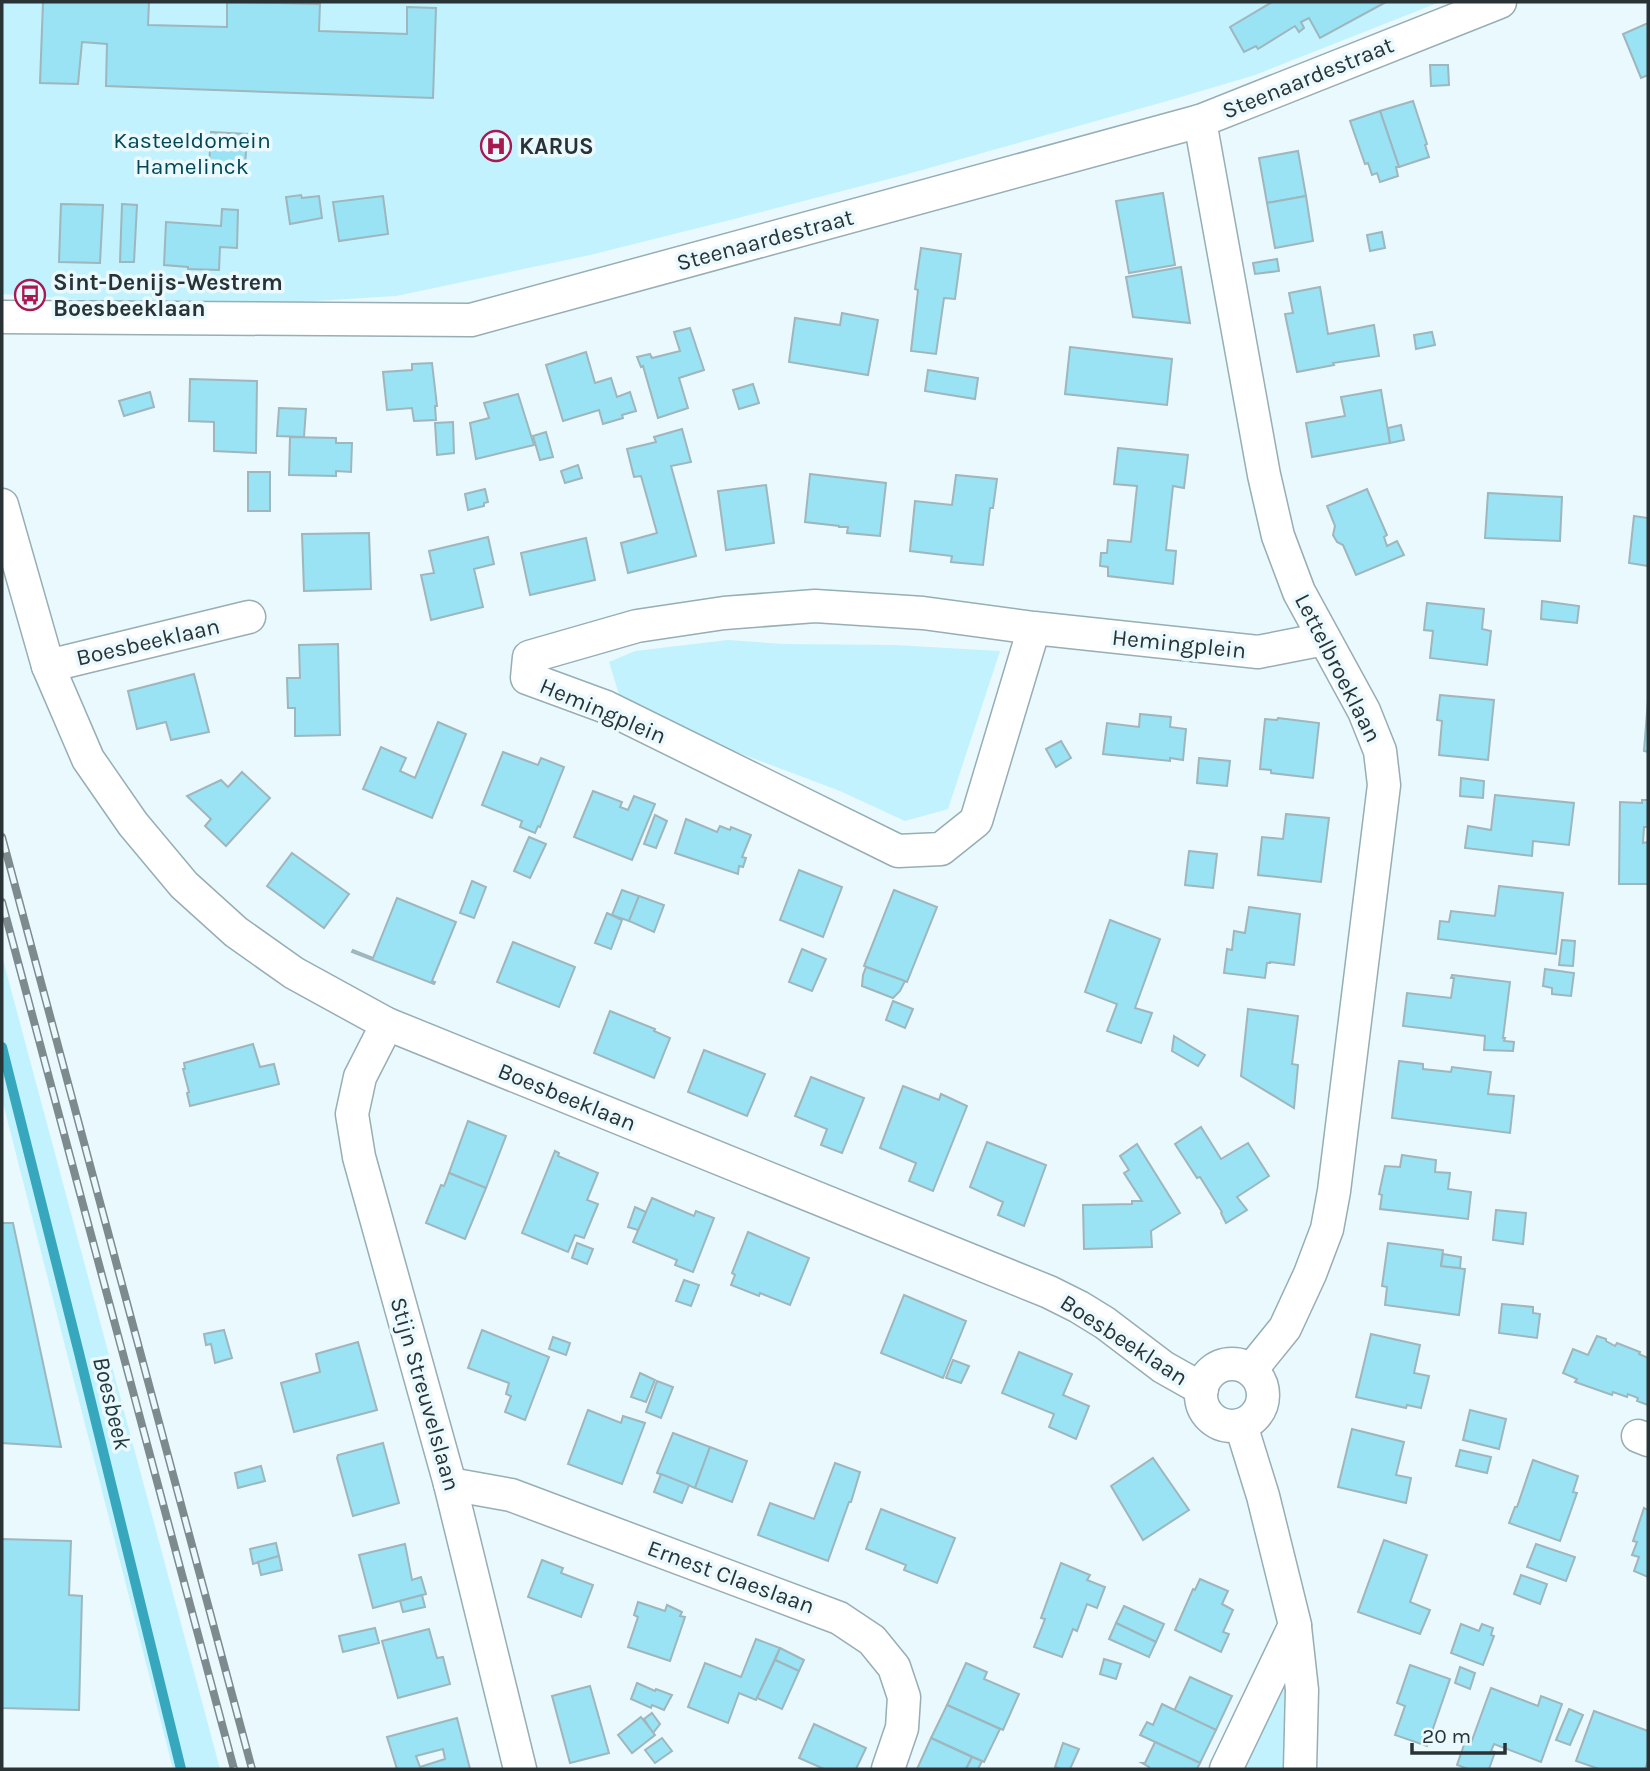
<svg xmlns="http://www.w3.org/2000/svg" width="1650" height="1771" viewBox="0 0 1650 1771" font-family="Karla,sans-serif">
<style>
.green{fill:#c1f2fe}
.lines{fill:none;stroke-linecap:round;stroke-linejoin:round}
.stream{stroke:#37a7be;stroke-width:10}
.building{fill:#99e3f5;stroke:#9eb6bc;stroke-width:2;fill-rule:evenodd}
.minor-casing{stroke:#96aeb4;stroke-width:35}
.minor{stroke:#fff;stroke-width:32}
.rail-casing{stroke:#7e8b8e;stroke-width:8}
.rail{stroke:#eaf9fd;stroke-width:5;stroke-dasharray:16;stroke-linecap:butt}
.labels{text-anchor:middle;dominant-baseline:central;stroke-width:7;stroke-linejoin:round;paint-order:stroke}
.street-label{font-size:23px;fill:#293335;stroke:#eaf9fd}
.park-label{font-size:23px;fill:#024754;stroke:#eaf9fd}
.poi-label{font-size:23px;font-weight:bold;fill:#293335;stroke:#eaf9fd;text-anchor:start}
.water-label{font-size:24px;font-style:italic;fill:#223a40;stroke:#eaf9fd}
</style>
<rect width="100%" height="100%" fill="#eaf9fd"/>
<g class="green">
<path d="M2,2H1440L1255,75L1174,99L904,175L734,219L590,255L396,296L249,305L113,302L2,294Z"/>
<path d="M728,640L784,644L894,645L1000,651L948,809L905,821L840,791L686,733L621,701L609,662L635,651Z"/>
<path d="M2,956L220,1769H173L2,1099Z"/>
<path d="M1283,1684L1287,1688L1286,1769H1238Z"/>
</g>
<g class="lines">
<path class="stream" d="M2,1047L79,1353L181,1769"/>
</g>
<g class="building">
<path d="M43,2H149L148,25L227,27V2L320,4L319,31L407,34V7L436,8L433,98L106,86L107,44L82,42L78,84L40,83Z"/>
<path d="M1272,2H1386L1320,38L1309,18L1301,22L1304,28L1299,32L1295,26L1258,49L1256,46L1244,52L1230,27Z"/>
<path d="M1648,23V75L1641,78L1623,34Z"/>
<path d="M1430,65H1448L1449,85L1431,86Z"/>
<path d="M1413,101L1427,144L1425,145L1429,157L1399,167L1380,111Z"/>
<path d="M1380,111L1399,167H1396L1398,176L1380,182L1377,173L1372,175L1368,163L1365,164L1350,121Z"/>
<path d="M211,132L247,134L245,168L209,166Z"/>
<path d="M1298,151L1306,196L1267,203L1259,158Z"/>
<path d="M1163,193L1175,265L1129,273L1116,201Z"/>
<path d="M301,195L302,198L319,196L322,218L290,224L286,197Z"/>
<path d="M383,196L388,234L339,241L333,202Z"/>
<path d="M1306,196L1313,241L1275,248L1267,203Z"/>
<path d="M61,204L103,205L100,263L59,262Z"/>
<path d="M122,204L137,205L134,262H120Z"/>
<path d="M222,209L238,210L237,248L220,247L219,270L188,269V267L164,265L166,222L221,226Z"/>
<path d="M1382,232L1385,248L1370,251L1367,235Z"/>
<path d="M921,248L961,254L955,299L944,298L936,354L911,351L918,290L915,289Z"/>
<path d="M1277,259L1279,271L1255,274L1253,263Z"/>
<path d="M1181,267L1190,323L1133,317L1126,277Z"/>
<path d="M1320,287L1328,334L1374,325L1379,356L1333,363L1334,365L1297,372L1285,314L1293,313L1289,293Z"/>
<path d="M842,313L878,320L868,375L789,362L795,318L840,325Z"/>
<path d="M690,328L704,370L679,378L688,408L658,418L643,366L641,367L637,357L650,354L652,358L680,351L674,332Z"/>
<path d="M1432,332L1435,345L1416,349L1414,335Z"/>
<path d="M1070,347L1172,359L1167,405L1065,394Z"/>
<path d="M586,352L595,383L611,378L617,397L630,392L636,411L622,415L623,418L603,424L599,410L563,421L546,365Z"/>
<path d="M432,363L437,406H435L436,420L414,421L412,408L387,410L383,372L412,370V364Z"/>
<path d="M928,370L978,378L975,399L925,391Z"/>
<path d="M190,379L257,381L256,453L214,451V422L189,421Z"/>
<path d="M753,384L759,403L739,409L733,390Z"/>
<path d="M1381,390L1390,443L1312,457L1306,423L1345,416L1341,397Z"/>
<path d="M150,392L154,407L124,416L119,401Z"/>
<path d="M518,394L534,445L476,459L470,423L489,418L484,403Z"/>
<path d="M279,408L306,409L304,437L277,436Z"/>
<path d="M453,422L454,453L437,455L435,423Z"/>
<path d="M1401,425L1404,440L1390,443L1388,428Z"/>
<path d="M682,429L691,462L671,466L696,556L628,573L621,543L657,533L641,476L634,477L627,449L656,442L654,437Z"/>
<path d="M546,432L553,457L540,460L533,436Z"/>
<path d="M290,437L336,438V443H352L351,472L336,471V476L289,475Z"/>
<path d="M1118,448L1188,455L1184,488L1173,486L1166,550L1176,551L1173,584L1108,576V567L1100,566L1101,553H1107L1108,540L1131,542L1137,486L1114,484Z"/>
<path d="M578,465L582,478L565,483L561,471Z"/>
<rect x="248" y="472" width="22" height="39"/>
<path d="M810,474L886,483L880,536L847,533L848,527H839V526L805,522Z"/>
<path d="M956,475L997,479L993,508H990L983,565L951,562L952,556L910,551L915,501L952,505Z"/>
<path d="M766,485L774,543L726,550L718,491Z"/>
<path d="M485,489L488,502L484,503V506L468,510L465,494Z"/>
<path d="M1367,489L1387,535L1384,537L1387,546L1397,541L1404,555L1356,575L1343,545L1337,542L1333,535L1335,526L1327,506Z"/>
<path d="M1488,493L1562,497L1560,541L1485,538Z"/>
<path d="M1634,516L1648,518V566L1629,563Z"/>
<path d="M369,533L371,589L304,591L302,534Z"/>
<path d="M488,537L494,564L474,569L483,607L431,620L421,575L434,573L429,551Z"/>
<path d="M586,538L595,580L530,595L521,553Z"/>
<path d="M1542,601L1579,606L1577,623L1541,619Z"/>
<path d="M1427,603L1484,609L1482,629L1491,631L1487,665L1430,658L1433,631L1424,630Z"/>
<path d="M338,644L340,735L295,736V708H288L287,678H300L299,645Z"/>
<path d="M194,674L209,732L171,740L166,722L137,729L128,691Z"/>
<path d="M1440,695L1494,700L1488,760L1439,755L1442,721L1437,720Z"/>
<path d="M1648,700V752L1644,751Z"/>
<path d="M1140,714L1171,717L1170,727L1186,729L1183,760L1170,758V761L1103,754L1107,723L1139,727Z"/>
<path d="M1278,718L1319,723L1313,778L1271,773V770L1260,769L1265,719L1277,720Z"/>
<path d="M438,722L466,734L432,818L363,789L381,747L406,758L400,771L415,778Z"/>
<path d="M1061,741L1071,758L1056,767L1046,749Z"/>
<path d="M503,752L538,765L541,758L564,767L540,827L538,826L535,833L520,827L522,821L482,805Z"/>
<path d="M1199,758L1230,761L1227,786L1197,783Z"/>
<path d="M242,772L270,798L226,846L205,826L211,819L187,796L221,780L228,787Z"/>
<path d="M1461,778L1484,781L1483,798L1460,796Z"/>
<path d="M593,791L622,802L620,807L628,810L634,796L655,804L632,860L574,837Z"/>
<path d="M1495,795L1574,803L1569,845L1533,841L1532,856L1465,848L1468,826L1491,830Z"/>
<path d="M1642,800H1648V827H1644L1643,843L1648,842V884H1619L1620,802L1642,803Z"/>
<path d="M1286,814L1329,818L1321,882L1258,875L1262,837L1283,839Z"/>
<path d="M655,815L667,821L656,848L644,844Z"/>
<path d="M686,819L717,832L720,826L730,830L731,827L751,835L742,857L746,858L743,867L739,866L738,874L675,853Z"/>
<path d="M529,837L546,844L530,878L514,871Z"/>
<path d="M1189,851L1217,854L1213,888L1185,885Z"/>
<path d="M292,853L349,894L324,928L267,886Z"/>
<path d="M799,870L842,887L823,937L780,920Z"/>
<path d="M472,881L486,887L474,918L460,913Z"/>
<path d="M1499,886L1563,893L1556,954L1438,939L1440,921L1449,922L1451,911L1495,916Z"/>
<path d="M622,890L639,896L629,921L612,915Z"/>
<path d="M894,890L937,907L907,982L864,966Z"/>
<path d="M639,896L664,905L654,932L629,921Z"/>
<path d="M397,898L456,922L432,981L435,982L434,984L352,952L353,950L373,958Z"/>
<path d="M1249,907L1300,914L1294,965L1270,962V963H1267L1265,978L1224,973L1227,949L1232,950L1234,931L1245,933Z"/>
<path d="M607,913L622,920L611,949L595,943Z"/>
<path d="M1110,920L1160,939L1135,1008L1152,1013L1141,1043L1107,1031L1117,1004L1085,992Z"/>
<path d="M1562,940L1575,941L1573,966L1559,965Z"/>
<path d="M513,942L575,967L559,1007L497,982Z"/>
<path d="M802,949L826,959L812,991L789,982Z"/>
<path d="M866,967L905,981L900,991L893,998L862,986L863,975Z"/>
<path d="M1545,969L1574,973L1571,996L1552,994V988L1543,986Z"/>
<path d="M1452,975L1510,982L1503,1038H1505L1504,1041L1514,1042L1513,1051L1484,1050L1485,1036L1403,1026L1407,993L1451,998L1454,978H1451Z"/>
<path d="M893,1001L913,1009L905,1028L886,1020Z"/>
<path d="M1248,1009L1298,1016L1292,1064L1298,1065L1294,1108L1241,1076Z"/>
<path d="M610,1011L655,1029L654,1031L670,1038L654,1078L594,1053Z"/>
<path d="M1174,1036L1205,1055L1198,1066L1172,1051Z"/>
<path d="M253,1044L260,1067L274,1064L279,1084L190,1106L187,1093L189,1092L183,1069H185L184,1063Z"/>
<path d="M704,1050L765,1074L747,1116L688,1092Z"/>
<path d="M1399,1061L1423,1064V1069L1451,1072L1452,1067L1491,1072L1488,1094L1514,1096L1510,1133L1392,1118Z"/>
<path d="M811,1077L864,1098L842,1153L821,1145L827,1129L795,1116Z"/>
<path d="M903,1086L939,1100L941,1094L967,1106L933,1191L909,1181L916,1163L880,1148Z"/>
<path d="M468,1121L506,1136L486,1188L449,1173Z"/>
<path d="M1201,1127L1221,1159L1248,1143L1269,1176L1237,1197L1247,1210L1226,1223L1221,1213L1222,1212L1200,1177L1197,1178L1175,1144Z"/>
<path d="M987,1142L1046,1165L1024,1226L998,1215L1003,1202L970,1187Z"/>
<path d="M1137,1144L1180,1213L1151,1231L1152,1247L1084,1249L1083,1205L1132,1204V1201H1142L1124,1173L1129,1170L1120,1156Z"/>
<path d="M555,1151L559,1153L558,1156L598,1173L587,1200L598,1204L584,1238L575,1235L568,1252L522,1233Z"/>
<path d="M1402,1155L1436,1160L1435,1172L1450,1173L1448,1189L1471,1192L1468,1219L1380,1209L1382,1195L1379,1194L1385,1166L1400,1167Z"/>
<path d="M449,1173L486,1188L465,1239L426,1223L441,1185L444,1186Z"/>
<path d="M652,1198L694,1216L696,1211L714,1218L693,1272L675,1265L677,1260L633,1242Z"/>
<path d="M635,1207L646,1212L638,1230L628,1227Z"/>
<path d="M1496,1210L1526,1213L1523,1244L1493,1240Z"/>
<path d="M2,1223H13L61,1447L2,1443Z"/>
<path d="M748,1232L809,1258L790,1305L760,1293L759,1296L731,1285L735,1275L732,1273Z"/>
<path d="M577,1243L593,1249L587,1264L572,1258Z"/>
<path d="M1388,1243L1443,1250L1441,1266L1465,1269L1459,1315L1385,1305L1387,1287L1382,1286Z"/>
<path d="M1443,1254L1461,1257L1460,1268L1441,1266Z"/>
<path d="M684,1280L699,1285L691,1306L676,1301Z"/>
<path d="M904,1295L966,1321L943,1378L881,1353Z"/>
<path d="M1502,1304L1533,1307V1313L1540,1314L1537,1338L1499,1333Z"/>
<path d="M224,1330L232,1358L215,1363L211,1344L206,1345L204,1334Z"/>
<path d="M482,1330L549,1357L525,1420L505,1412L511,1396L506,1394L509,1383L468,1368Z"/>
<path d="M1371,1334L1420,1345L1414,1373L1429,1376L1421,1408L1407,1405L1406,1408L1356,1397Z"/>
<path d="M1597,1336L1606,1339V1341L1615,1346L1617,1343L1640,1352L1639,1354L1648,1358V1405L1637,1401L1638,1398L1628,1394L1627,1397L1613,1392L1612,1395L1575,1382L1577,1379L1563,1373L1573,1349L1588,1355Z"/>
<path d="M553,1337L570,1343L566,1355L549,1349Z"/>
<path d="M358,1342L377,1410L294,1432L281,1383L320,1372L316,1354Z"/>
<path d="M1019,1352L1072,1374L1063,1395L1089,1406L1076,1439L1049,1427L1054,1414L1002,1393Z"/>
<path d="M953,1360L969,1366L961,1383L946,1378Z"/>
<path d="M640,1373L655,1380L646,1402L631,1397Z"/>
<path d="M657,1381L673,1387L661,1418L646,1412Z"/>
<path d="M588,1410L621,1423L623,1416L645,1423L622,1484L568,1464Z"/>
<path d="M1470,1410L1506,1419L1499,1449L1463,1440Z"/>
<path d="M1352,1429L1404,1442L1396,1475L1411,1478L1406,1503L1338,1487Z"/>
<path d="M673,1433L710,1447L695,1488L657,1473Z"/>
<path d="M383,1443L399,1503L353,1516L337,1458L338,1455Z"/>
<path d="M710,1447L747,1461L732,1502L695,1488Z"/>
<path d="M1460,1450L1491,1457L1487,1473L1456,1466Z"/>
<path d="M1153,1458L1189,1510L1143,1540L1111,1486Z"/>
<path d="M1533,1460L1578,1476L1573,1492L1577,1493L1560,1541L1509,1523L1515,1507H1517Z"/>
<path d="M835,1463L860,1472L851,1502H849L828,1561L758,1535L770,1503L814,1519Z"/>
<path d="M261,1466L265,1481L238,1488L235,1473Z"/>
<path d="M661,1474L689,1485L682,1503L654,1492Z"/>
<path d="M1644,1508L1648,1510V1577L1634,1571L1639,1557L1632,1555L1637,1542L1633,1541Z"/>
<path d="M881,1509L955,1538L937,1583L904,1570L906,1565L866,1549Z"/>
<path d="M2,1539L71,1541L69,1595L82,1596L79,1710L2,1708Z"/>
<path d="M1384,1540L1427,1555L1410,1602L1430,1610L1420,1634L1358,1612Z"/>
<path d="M276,1543L279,1556L253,1564L250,1549Z"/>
<path d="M405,1544L412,1580L421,1577L426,1594L373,1608L359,1555Z"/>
<path d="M1536,1544L1575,1557L1566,1581L1527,1567Z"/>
<path d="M279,1556L282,1570L261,1575L258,1562Z"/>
<path d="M542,1560L563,1568L561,1573L593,1585L581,1617L528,1597Z"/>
<path d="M1061,1563L1090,1575L1087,1580L1105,1587L1097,1608L1087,1604L1077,1631L1073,1629L1062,1657L1034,1647L1045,1619L1041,1618Z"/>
<path d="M1521,1575L1547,1584L1540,1604L1514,1594Z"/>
<path d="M1200,1579L1228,1591L1222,1604L1233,1610L1223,1632L1229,1634L1221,1652L1175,1630L1193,1589L1195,1590Z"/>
<path d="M422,1595L425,1607L403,1612L400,1601Z"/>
<path d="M638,1602L665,1611L667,1605L682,1612L680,1616L685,1617L670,1661L628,1647L638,1617L634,1615Z"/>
<path d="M1124,1606L1164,1624L1156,1642L1116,1623Z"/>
<path d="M1116,1623L1156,1642L1149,1657L1109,1639Z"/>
<path d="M1461,1624L1479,1631L1482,1624L1493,1628L1491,1635L1494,1636L1483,1665L1451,1653Z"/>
<path d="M375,1628L379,1643L343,1652L339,1636Z"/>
<path d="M429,1629L437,1658L443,1657L450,1684L398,1698L382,1641Z"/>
<path d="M756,1639L780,1648L756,1700L739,1693L728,1723L688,1707L705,1663L741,1677Z"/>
<path d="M780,1648L804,1660L799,1671L775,1660Z"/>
<path d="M1104,1659L1121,1664L1116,1679L1100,1674Z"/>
<path d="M775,1660L799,1671L782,1709L757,1698Z"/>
<path d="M966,1663L987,1672L984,1679L1019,1694L1003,1730L947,1705Z"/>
<path d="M1410,1665L1450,1679L1427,1746L1395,1735L1405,1706L1397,1703Z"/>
<path d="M1460,1667L1475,1673L1470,1689L1455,1683Z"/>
<path d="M1190,1677L1232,1696L1216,1730L1174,1711Z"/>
<path d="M637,1683L655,1691L656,1689L672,1695L664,1710L652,1705L651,1708L631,1699Z"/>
<path d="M590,1686L609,1753L570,1763L552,1696Z"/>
<path d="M1491,1688L1538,1706L1541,1696L1562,1704L1541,1762L1494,1744L1491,1751L1495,1752L1489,1769H1468L1457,1765L1465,1742L1471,1743Z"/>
<path d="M1162,1704L1216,1730L1200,1763L1140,1735L1147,1722L1153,1725Z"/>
<path d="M947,1705L1000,1729L984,1762L931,1738Z"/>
<path d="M1569,1709L1583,1715L1570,1745L1556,1740Z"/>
<path d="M1594,1711L1648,1731V1761L1645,1769H1599L1576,1761Z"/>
<path d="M652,1713L660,1724L653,1733L644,1719Z"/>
<path d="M641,1717L655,1735L632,1753L618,1735Z"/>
<path d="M457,1718L470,1769H397L387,1737ZM443,1749L445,1759L420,1767L416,1756Z"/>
<path d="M814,1724L866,1748L856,1769H824L799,1758Z"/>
<path d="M662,1738L672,1751L655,1763L645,1750Z"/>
<path d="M931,1738L972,1757L966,1769H917Z"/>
<path d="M1155,1742L1200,1763L1197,1769H1148L1149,1767L1142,1763H1145Z"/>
<path d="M1063,1743L1079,1749L1070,1769H1061L1055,1767Z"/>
<path d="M972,1757L982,1761L978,1769H966Z"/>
</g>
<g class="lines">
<g class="minor-casing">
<g id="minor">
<path d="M1200,121L1264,475L1278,536L1299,592L1364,711L1380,751L1384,785L1334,1191L1327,1229L1310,1274L1285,1328L1251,1370"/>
<path d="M2,317L471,320L1200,121L1500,2"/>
<path d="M2,505L48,666L88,759L133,824L184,885L236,932L294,973L387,1024L1049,1292L1079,1307L1105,1323L1163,1367L1202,1389"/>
<path d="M1034,628L976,821L941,849L898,851L606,707L527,678L529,657L637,626L724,613L815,606L923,613L1034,628L1258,652L1324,639"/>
<path d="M48,666L249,617"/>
<path d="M387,1024L360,1077L352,1114L359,1157L450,1484L520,1769"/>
<circle cx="1232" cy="1395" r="31"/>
<path d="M1638,1436L1648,1440"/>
<path d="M450,1484L511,1495L839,1618L872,1640L894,1667L904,1697L902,1728L888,1769"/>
<path d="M1295,1627L1302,1690L1300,1769"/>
<path d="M1226,1769L1295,1625L1263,1496L1241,1425"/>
</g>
</g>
<use href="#minor" class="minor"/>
<g class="rail-casing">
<g id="rail">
<path d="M2,837L252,1769"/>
<path d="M2,902L234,1769"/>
</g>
</g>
<use href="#rail" class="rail"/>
</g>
<defs>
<g id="hospital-ring" transform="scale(1.575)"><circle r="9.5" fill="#eaf9fd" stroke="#a9184f" stroke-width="1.5"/><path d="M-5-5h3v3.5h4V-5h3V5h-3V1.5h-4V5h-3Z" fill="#a9184f"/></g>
<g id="bus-ring" transform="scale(1.575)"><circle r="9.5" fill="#eaf9fd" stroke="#a9184f" stroke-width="1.5"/><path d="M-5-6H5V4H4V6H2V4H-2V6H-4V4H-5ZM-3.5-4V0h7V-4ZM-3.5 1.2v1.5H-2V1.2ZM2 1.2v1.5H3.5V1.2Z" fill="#a9184f"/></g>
</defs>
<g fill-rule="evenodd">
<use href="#hospital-ring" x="496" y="146"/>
<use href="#bus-ring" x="30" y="295"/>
</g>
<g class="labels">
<g class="street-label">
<text transform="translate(1308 78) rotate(-22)">Steenaardestraat</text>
<text transform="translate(765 240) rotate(-15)">Steenaardestraat</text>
<text transform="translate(148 642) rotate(-13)">Boesbeeklaan</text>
<text transform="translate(1179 644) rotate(6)">Hemingplein</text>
<text transform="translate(1338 668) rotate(63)">Lettelbroeklaan</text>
<text transform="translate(603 711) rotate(23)">Hemingplein</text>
<text transform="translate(567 1097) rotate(22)">Boesbeeklaan</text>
<text transform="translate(1124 1340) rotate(33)">Boesbeeklaan</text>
<text transform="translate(425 1394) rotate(74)">Stijn Streuvelslaan</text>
<text transform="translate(731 1577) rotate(20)">Ernest Claeslaan</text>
</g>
<g class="park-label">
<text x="192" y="140">Kasteeldomein<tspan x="192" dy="26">Hamelinck</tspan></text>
</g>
<g class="poi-label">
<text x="519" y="146">KARUS</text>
<text x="53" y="282">Sint-Denijs-Westrem<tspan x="53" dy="26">Boesbeeklaan</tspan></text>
</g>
<g class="water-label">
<text transform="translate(112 1403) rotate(76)">Boesbeek</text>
</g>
</g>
<rect width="1650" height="1771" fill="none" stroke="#293335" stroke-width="7"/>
<path d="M1412 1743v10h93v-10" fill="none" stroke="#293335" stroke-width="3.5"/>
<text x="1422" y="1743" font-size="21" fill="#293335" stroke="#eaf9fd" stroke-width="5" paint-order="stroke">20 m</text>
</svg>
